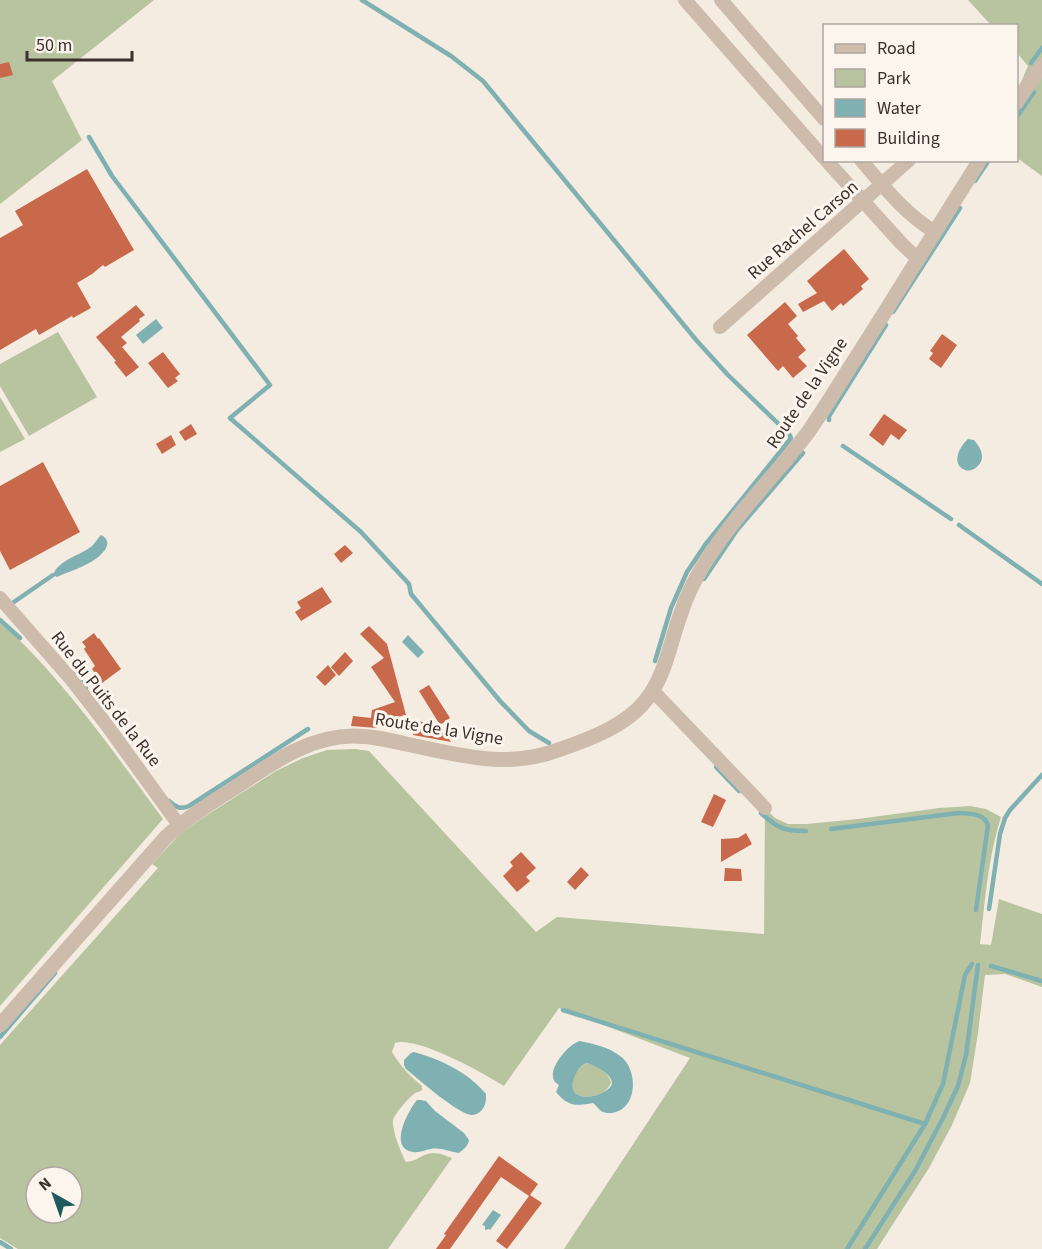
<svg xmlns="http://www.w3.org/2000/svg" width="1042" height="1249" viewBox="0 0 1042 1249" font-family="'Source Sans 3',sans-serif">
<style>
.green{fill:#b8c4a0;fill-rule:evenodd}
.water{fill:#7fb0b2;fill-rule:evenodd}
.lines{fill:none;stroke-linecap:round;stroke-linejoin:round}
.stream{stroke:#7fb0b2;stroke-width:4.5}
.building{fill:#c8694b}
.minor{stroke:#cdbbac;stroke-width:14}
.tertiary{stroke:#cdbbac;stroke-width:15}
.labels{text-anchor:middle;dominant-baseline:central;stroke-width:6;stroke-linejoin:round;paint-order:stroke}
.street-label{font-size:18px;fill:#3b302b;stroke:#fbf5ee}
</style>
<rect width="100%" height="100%" fill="#f4ebe1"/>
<g class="green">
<path d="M0,0H154L52,81L82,140L0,204Z"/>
<path d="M968,0H1042V176L1017,158V91L1028,66L1017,53L1016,26L991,25Z"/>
<path d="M58,332L97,397L29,436L0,386V364Z"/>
<path d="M0,397L25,439L0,452Z"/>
<path d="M0,623C27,645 48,670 70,696C103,736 132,777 163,819L0,1006Z"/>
<path d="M355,749L369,751L536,932L557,917L764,934L765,808L775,818L788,824H807L858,819L939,808L970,806L986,809L1001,817C988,858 985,901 980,944L991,945L999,899L1042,914V987L1005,974L985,975L978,1033L970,1083L952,1125L929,1168L877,1249H564L690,1058L559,1008L504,1086C485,1074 416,1035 395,1043L392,1052C400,1066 410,1076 422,1086V1090C420,1092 416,1092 414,1094C409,1097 394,1115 393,1120C392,1131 401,1153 406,1162C416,1162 423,1153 433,1153C440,1153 447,1156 452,1158L388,1249H18L0,1238V1045L158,868L152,864L180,834L207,815L276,771L303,758L327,750ZM36,1177H72V1213H36Z"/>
<path d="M587,1063C598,1065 607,1071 611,1082C606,1102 560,1103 574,1077C578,1070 580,1066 587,1063Z"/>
</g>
<g class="water">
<path d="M156,319L163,328L143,344L136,335Z"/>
<path d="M968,439L974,440C978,445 982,450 982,457C982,464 973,473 965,470C950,464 960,446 968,439Z"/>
<path d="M101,535C117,543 99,558 89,563C79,569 67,572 57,577L53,575C59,559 80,556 92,546C95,543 98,538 101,535Z"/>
<path d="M408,635L424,652L418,658L402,642Z"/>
<path d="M580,1041C593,1044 609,1047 620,1056C638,1068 639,1109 612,1113C611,1113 604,1113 603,1112C600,1111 596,1105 593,1103C575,1106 569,1107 556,1092L559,1085C555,1082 553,1081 553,1076C551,1065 570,1043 580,1041ZM587,1063C596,1065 623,1080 607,1090C590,1102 561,1099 577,1072C580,1067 582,1065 587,1063Z"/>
<path d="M414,1052C440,1059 469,1073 486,1094C486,1100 486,1106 481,1111C479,1113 475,1115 472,1115C459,1115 417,1078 406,1069L404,1065V1060L411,1053Z"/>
<path d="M417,1100H421L426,1101L435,1111L464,1133L469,1140C468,1146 464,1149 459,1153C451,1152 440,1147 431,1149C425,1150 419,1153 413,1152C388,1148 408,1111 417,1100Z"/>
<path d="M493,1210L501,1215L490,1230L489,1229L485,1230V1226L482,1225Z"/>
</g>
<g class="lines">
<g class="stream">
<path d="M362,0L451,56L483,81L697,341L728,375L789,434L791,438L784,447L705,545L687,572L671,608L655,661"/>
<path d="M1031,63L1042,48"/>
<path d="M1016,118L1034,92"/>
<path d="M89,137L112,176L270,385L230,418L361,532L409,584L411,594L500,701L529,731L549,743"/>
<path d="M975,181L989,160"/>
<path d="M893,312L960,208"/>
<path d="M829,420V416L886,325"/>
<path d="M843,446L951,519"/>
<path d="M959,525L1042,584"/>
<path d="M704,579L737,530L803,453"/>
<path d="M11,604L53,575"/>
<path d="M0,620L20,638"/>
<path d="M74,673L86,688"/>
<path d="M716,767L739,791"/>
<path d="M169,801C176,807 180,810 189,806L308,729"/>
<path d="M761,813C777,828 784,831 806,831"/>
<path d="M831,829L959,813C970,814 984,813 988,825L976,910"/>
<path d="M989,909L1000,834L1005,818L1010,810L1042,775"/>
<path d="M991,966L1042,981"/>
<path d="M563,1010L925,1124"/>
<path d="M0,1037L55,973"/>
<path d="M0,1242L11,1249"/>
<path d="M847,1249L925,1124L943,1084L965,975L972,964"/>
<path d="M865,1249L915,1171L943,1118L958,1086L966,1055L978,965"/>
</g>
</g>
<g class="building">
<path d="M9,62L13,75L0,78V64Z"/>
<path d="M87,169L134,250L105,267L103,265L92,274L77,283L91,308L73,318L72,316L39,335L36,329L0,350V238L23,225L15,211Z"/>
<path d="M844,249L869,279L861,286L863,289L843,306L841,303L832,311L824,301L803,312L798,304L817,293L807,281Z"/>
<path d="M785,302L797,316L788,324L798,336L796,338L806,350L798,357L807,366L793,378L783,366L778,371L747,335Z"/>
<path d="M136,305L145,315L139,319L140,321L121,337L127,343L122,347L139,367L126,377L114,362L116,361L96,337Z"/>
<path d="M942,334L957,345L941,368L929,359L933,353L930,351Z"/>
<path d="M163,352L180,374L175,378L178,381L168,388L148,363Z"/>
<path d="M884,414L907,430L899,440L891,434L883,446L869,435Z"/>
<path d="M191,424L197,434L185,441L179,432Z"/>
<path d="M171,435L176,445L162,454L156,444Z"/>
<path d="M43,462L80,532L10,570L0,551V486Z"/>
<path d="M345,545L353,553L341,563L334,554Z"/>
<path d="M322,587L332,602L301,621L295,612L301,608L297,602Z"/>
<path d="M369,626L387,644L406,715H404L377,726V728L351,726L353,716L371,718L372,710L395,702L371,667L384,658L360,634Z"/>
<path d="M94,633L98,639L99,638L121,669L102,683L92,669L95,666L84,649L86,647L82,642Z"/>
<path d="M345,652L353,661L339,676L331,667Z"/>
<path d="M328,665L336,675L325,686L316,677Z"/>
<path d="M429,685L450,718L440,725L419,691Z"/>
<path d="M417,721L440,725L451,742L413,735Z"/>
<path d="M714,794L726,800L713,827L701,822Z"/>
<path d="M746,833L752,844L721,862V839L738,838Z"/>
<path d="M521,852L536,868L526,877L530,881L517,892L503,876L513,866L510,862Z"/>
<path d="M581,867L589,875L575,890L567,882Z"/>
<path d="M725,868L741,869L742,881H724Z"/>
<path d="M499,1156L538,1184L530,1195L542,1203L507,1249L496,1241L529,1196L501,1177L450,1249H436L446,1235L444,1234Z"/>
</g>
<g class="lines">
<g class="minor">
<path d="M685,0L824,158"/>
<path d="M721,0L824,119"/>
<path d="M826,160L901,243L918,259"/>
<path d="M861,160C883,186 905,214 935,232"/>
<path d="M720,327L909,160"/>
<path d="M0,598L71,679L106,724L179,825"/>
<path d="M653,691L765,808"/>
</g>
<g class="tertiary">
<path d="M1016,103L1042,65"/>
<path d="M0,1025L166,837C187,818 209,804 233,789C270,765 307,736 354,736C372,736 389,740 406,744C461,755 506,770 561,749C590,739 627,725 646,700C666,675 670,642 681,613C686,597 694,581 703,566C726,528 757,494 786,460C794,449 804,439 811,428C831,399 849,368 868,339C905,279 943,220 980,160"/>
</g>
</g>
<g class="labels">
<g class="street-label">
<text transform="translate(803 230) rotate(-41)">Rue Rachel Carson</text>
<text transform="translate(807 393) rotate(-56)">Route de la Vigne</text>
<text transform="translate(106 699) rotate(52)">Rue du Puits de la Rue</text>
<text transform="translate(439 729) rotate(9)">Route de la Vigne</text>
</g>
</g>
<rect x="823" y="24" width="195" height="138" fill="#fbf5ee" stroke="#aea6a0" stroke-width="1.5"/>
<rect x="835" y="44" width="30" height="9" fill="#cdbbac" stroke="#aea6a0" stroke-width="1.5"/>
<text x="877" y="54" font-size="18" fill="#3b302b">Road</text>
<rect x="835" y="69" width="30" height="18" fill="#b8c4a0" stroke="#aea6a0" stroke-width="1.5"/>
<text x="877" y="84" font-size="18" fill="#3b302b">Park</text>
<rect x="835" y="99" width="30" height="18" fill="#7fb0b2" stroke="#aea6a0" stroke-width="1.5"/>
<text x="877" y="114" font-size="18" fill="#3b302b">Water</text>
<rect x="835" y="129" width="30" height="18" fill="#c8694b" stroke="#aea6a0" stroke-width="1.5"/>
<text x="877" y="144" font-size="18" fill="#3b302b">Building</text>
<g transform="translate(54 1195) rotate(320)"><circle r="28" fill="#fbf5ee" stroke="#aea6a0" stroke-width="1.5"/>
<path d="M0-4.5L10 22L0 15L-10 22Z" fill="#1f5a5e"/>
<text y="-9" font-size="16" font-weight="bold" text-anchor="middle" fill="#3b302b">N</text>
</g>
<path d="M27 51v9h105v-9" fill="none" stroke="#3b302b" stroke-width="3"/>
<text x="36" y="51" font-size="18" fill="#3b302b" stroke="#fbf5ee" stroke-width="4.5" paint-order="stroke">50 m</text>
</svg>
